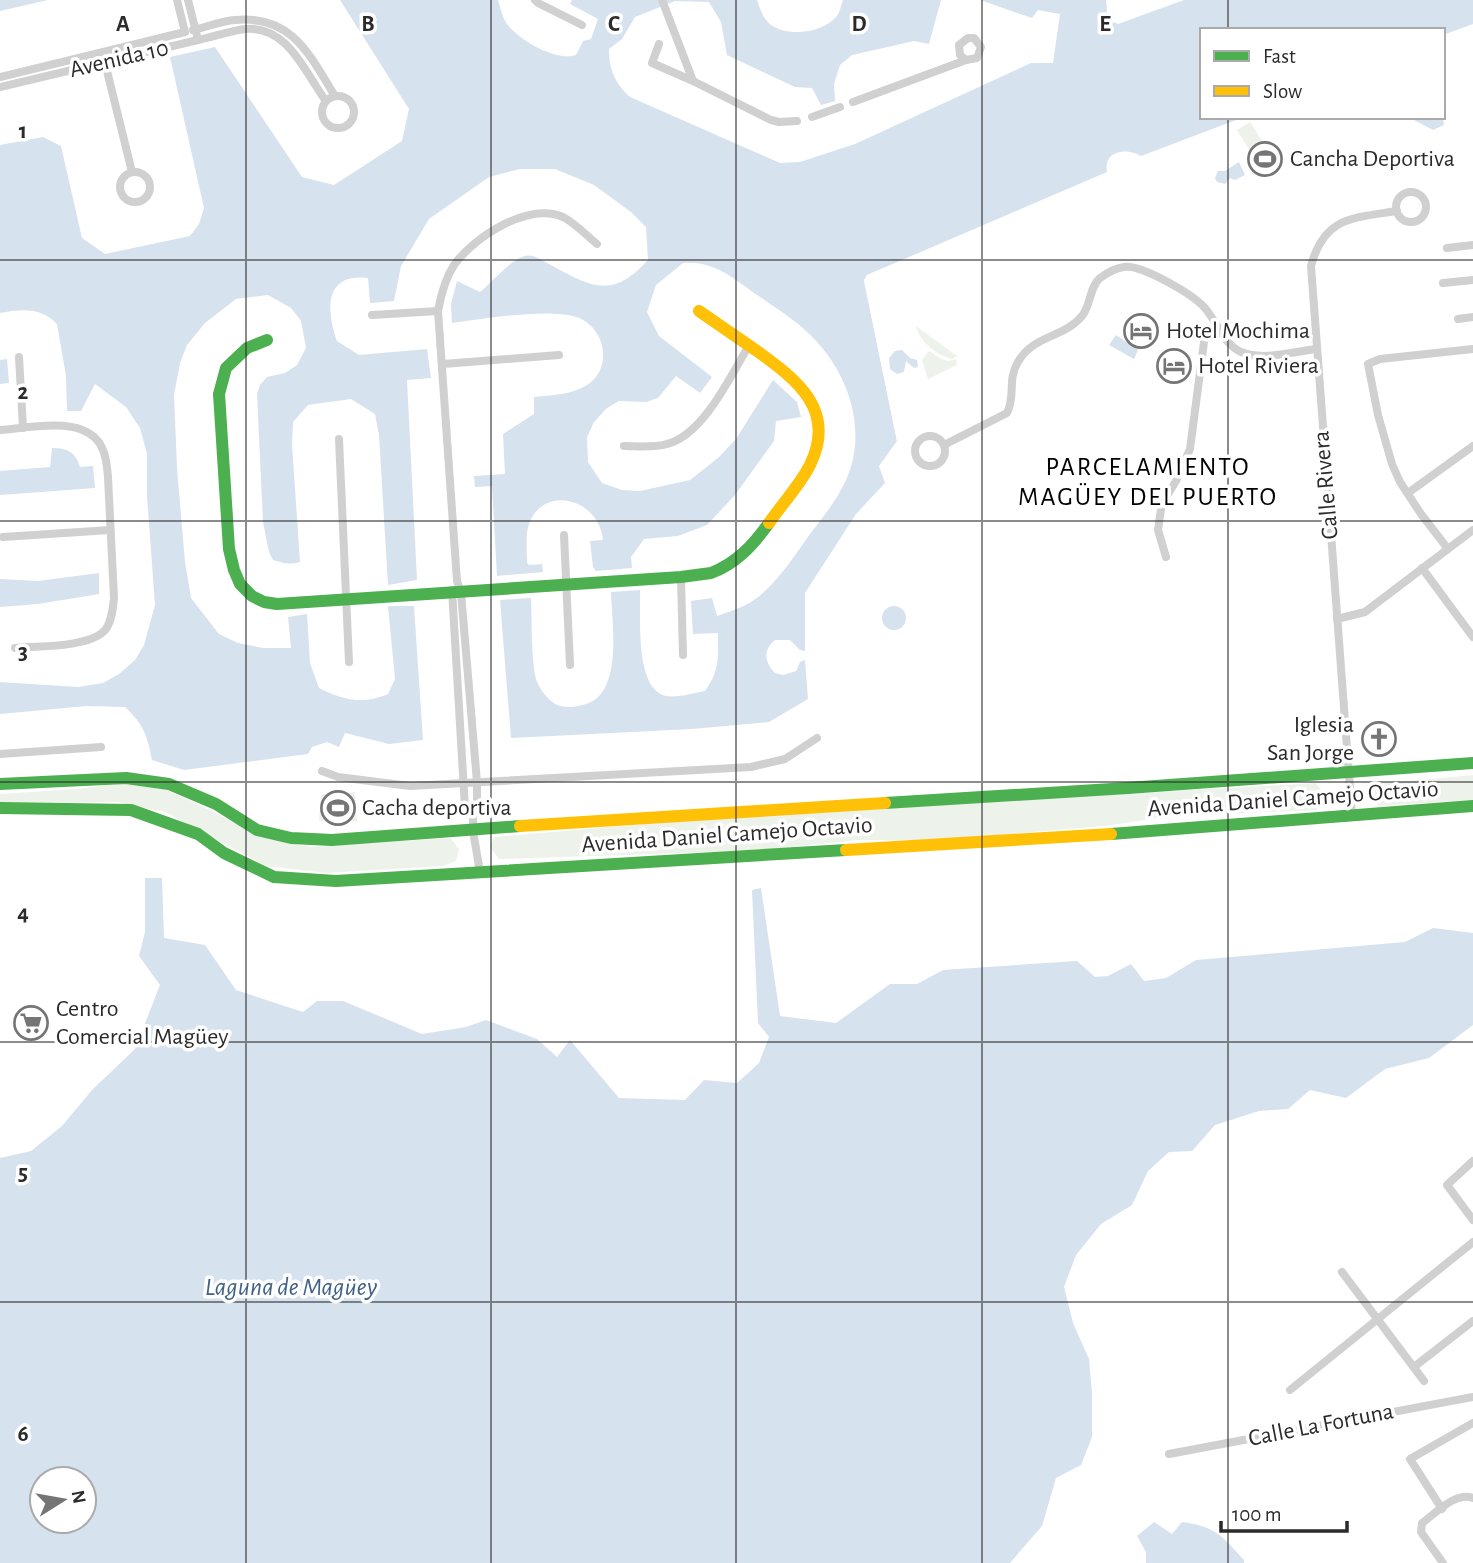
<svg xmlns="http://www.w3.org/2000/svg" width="1473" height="1563" viewBox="0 0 1473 1563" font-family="'Alegreya Sans',sans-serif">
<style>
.green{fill:#edf2ea}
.water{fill:#d7e2ef;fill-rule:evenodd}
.pier{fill:#fff}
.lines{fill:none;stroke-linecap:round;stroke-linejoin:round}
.street{stroke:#d0d0d0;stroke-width:8}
.fast{stroke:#4caf50;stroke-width:12}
.slow{stroke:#ffc107;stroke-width:12}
.grid{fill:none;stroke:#2b2b2b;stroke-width:2;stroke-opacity:0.55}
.labels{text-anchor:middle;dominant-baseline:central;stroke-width:7;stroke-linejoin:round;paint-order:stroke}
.street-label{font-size:24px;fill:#2b2b2b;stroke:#fff}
.poi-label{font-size:24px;fill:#2b2b2b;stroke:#fff;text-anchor:start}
.neighbourhood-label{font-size:26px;letter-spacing:2px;fill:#000;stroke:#fff}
.water-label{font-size:26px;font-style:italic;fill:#406287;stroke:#fff}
.grid-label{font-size:23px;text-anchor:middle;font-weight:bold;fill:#2b2b2b;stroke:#fff;stroke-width:7;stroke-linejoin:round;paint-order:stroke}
</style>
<rect width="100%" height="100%" fill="#fff"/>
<g class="green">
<path d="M1250,122L1263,142L1250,151L1237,130Z"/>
<path d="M1265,144L1278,165L1265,174L1252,153Z"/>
<path d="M916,326L957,356L952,359C936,355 920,342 916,326Z"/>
<path d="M929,351C939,357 944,364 956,359L957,365L928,379L922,360Z"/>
<path d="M1473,775V800L1380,806C1373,802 1371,799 1371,791L1377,784Z"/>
<path d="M1316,783L1325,795L1316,810L1171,816L1104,826L939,840H857L782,848L714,852L499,859L490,847L494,837L717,818Z"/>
<path d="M119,784L160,787L212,811L261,837L310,847L451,838L459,850L456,861L443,866L326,873L266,866L165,812L117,802L0,803V794L77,789Z"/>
<path d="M355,792L357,821H319L321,794Z"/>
</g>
<g class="water">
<path d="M0,0H48L0,11Z"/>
<path d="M340,0H498C500,7 502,15 505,21C516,39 556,62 576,55L583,41L591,39L598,19L570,4L572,0H757C759,6 762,15 766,20C781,39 823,34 837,16C840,12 841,5 843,0H941L929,44L914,41L852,55L840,65L834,84L835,101L821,105L812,88L795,87L727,55L721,22L709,2L675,1L635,17L622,39L609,49C609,70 615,83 630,97L780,163L800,162L855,144L1031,63H1053L1060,14L1038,10L1032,18L980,0H1106L1108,20L1118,24L1184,0H1473V24L1443,35V30H1202V117H1244L1141,156C1126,147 1103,151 1107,172L867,275L864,281L897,441L879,466L885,483L856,514L805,593V651L800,650L790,640H775C762,651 765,662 775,673L783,675L796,671L800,662L805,660L808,699L769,722L692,729L511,738L500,600L531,598C532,620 531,658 536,679C539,689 550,703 560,706C570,708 577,707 586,704C623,693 612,623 611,592L640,590C641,615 634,689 666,696C678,698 694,693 705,691C720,670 718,658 718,633L693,634L691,601L712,598L717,616C728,612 741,608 751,602C774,588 795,555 810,534C823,517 837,500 846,480C867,434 851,379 817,342C802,325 782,312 763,299C736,281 716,260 683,263L656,285L647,312L659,336L712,377L700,393L676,376L658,398L646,402L619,401L607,408L594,422L587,437L588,462L602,483L622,490L640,491L690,480L718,458L736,439L773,380L797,402L801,417L776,421L774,441L735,495L707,525L678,536L644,539L631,557L632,568L596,571L593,567L590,541L603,540C599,498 543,484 529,524C525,536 527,550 527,563L529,565L542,564L543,572L497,576L492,486L475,487L474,476L505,474L503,434L534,414V397C552,395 571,395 587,385C614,368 605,326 576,317C546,308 485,319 452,323L451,304L457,281L480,292C491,283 510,261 522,257C532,253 538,258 547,263C590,286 611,301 648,260L646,227L631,212L594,185L555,169H520L489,177L429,219L401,266L394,301L370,303L368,278C324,273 326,310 337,341L359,355L427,349L431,378L407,380L417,580L388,585L379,435L375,414L351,399L308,405L293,422L292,445L300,562C289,565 283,563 273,560L269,552L263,522L257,394L260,385L267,377L285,373L297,365L306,348L301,321L291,308L268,295L236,299L205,323L187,345L180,363L174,395L177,468L185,562L191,598L219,634L238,643L263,648H291L288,617L307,614L310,663L319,688C343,700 362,705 388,694L395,679L388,606H414L423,740L389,744L345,733L339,747L327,742L312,747L308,754L184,770L152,760C147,735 144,725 125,707L87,706L0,714V682L78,687L103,683L119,674L135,660L144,645L155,605L147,496V454L140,428L126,407L95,384L81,411H67L66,376L57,324C41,307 21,309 0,313V145L43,137L61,146L82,238L105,254L190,236L199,224L204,208L170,57L215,47L302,177L334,185L402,141L409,109Z"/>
<path d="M1408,117H1443L1444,125L1433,130Z"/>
<path d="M1239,162L1245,175L1235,180L1230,178L1225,184L1217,182L1215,178L1218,171H1225Z"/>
<path d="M1116,335L1138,350L1134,359L1109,345Z"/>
<path d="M902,350L910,358L917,360L918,367L914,368L906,361L904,372L897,374L890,369L889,358L895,351Z"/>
<path d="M7,359L9,383L0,384V360Z"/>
<path d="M52,448C67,448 76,452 80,467L93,466L95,488L0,495V471L50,467Z"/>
<path d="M99,573V594L38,604L0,607V579L38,581Z"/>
<circle cx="894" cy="618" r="12"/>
<path d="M145,878H162L164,938L205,945L236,990L303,1012L317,1001H343L422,1034L466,1027L486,1020L537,1039L557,1057L570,1040L619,1098L685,1100L704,1080L737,1083L759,1063L769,1037L758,1023L752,890L761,888L780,1016L836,1023L890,984H917L943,970L1077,961L1095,977L1108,976L1131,964L1144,981L1166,978L1196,960L1405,942L1433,928L1473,933V1025L1429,1058L1385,1069L1346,1098L1310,1090L1288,1109L1259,1111L1215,1125L1192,1151L1169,1152L1148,1171L1132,1205L1101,1224L1076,1255L1064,1287L1073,1323L1089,1359L1092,1393V1437L1081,1465L1056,1478L1042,1526L1010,1563H0V1158L31,1151L62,1126L92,1090L135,1049L160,985L139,956L145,932ZM42,1479H84V1521H42Z"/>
<path d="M1154,1522L1172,1534L1182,1522C1215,1526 1222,1536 1244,1560V1563H1146V1552L1137,1536Z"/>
</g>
<path class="pier" d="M892,265L893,267L869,278L867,281L900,442L897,441L864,280L867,275Z"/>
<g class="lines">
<g class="street">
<path d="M535,0L538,3L582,25"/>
<path d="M662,0L693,81L771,120L779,122L797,121"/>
<path d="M193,30C207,27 221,21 235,20C292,15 309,54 335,96"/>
<path d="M198,40C213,37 230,31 245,29C288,25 305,73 326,101"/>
<path d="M659,44L652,63L693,81"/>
<path d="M104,59L132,172"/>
<path d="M0,77L185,32L177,0"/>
<path d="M0,87L198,40L188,0"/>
<circle cx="338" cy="112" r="16"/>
<path d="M853,102L966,60L977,58L981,47L974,38H968L959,45L960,55L966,60"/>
<path d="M812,117L840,107"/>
<circle cx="135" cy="187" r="15"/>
<circle cx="1411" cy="207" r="15"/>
<path d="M1447,248L1473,245"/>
<path d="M1443,283L1473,280"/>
<path d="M372,315L438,311"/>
<path d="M1458,319L1473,317"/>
<path d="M19,357L23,428"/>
<path d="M443,364L559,355"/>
<path d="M0,430C29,428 81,415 100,444C106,454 107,466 108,477L114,598C113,608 112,620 106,629C91,648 37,646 15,648"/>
<circle cx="930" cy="451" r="15"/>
<path d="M339,439L349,662"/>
<path d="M944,445L1007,413C1016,395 1007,380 1018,362C1033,335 1064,338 1082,316C1091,305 1089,288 1100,278C1107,273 1115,268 1124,267C1141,264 1192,294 1204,307C1217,321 1223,344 1241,352C1262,361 1293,352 1315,349"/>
<path d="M624,446C637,446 654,448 667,444C703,435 730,377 748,347"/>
<path d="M1408,493L1473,446"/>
<path d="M564,535L570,665"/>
<path d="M3,537L110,530"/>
<path d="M1448,549L1421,514L1400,482L1392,464L1378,415L1368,364L1380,359L1473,349"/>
<path d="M1166,557L1158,530L1160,516L1162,504L1176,481L1190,449L1204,342L1206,334L1218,327"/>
<path d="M1422,568L1473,637"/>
<path d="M681,577L683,655"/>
<path d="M452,590L465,808L473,816"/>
<path d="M1337,619L1365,612L1473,530"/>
<path d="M0,754L101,747"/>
<path d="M322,771L338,777L410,786L751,767L785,759L817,738"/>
<path d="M1352,815L1311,266C1324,217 1352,218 1397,211"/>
<path d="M480,872L473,831V816L477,808V782L461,593L457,581L438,311C441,294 445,279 454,265C474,237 528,202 563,217C575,223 587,236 597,244"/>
<path d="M1473,1161L1447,1185L1473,1220"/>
<path d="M1342,1272L1424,1381"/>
<path d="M1414,1367L1473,1321"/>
<path d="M1290,1390L1473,1242"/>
<path d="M1169,1454L1473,1397"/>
<path d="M1442,1509L1410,1459L1473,1423"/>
<path d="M1443,1563L1421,1532L1422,1523C1436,1513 1456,1491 1473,1498"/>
</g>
<g class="fast">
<path d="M267,340L247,348L226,368L219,394L229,549L234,570L240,584L252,596L264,602L277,604L681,577L711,573C737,563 753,545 769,523"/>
<path d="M0,784L126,778L169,784L216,804L257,830L291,838L332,840L520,826"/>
<path d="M885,803L1128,788L1473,763"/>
<path d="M0,808L131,810L198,834L224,853L274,877L336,881L846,850"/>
<path d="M1111,834L1473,806"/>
</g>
<g class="slow">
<path d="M699,311C718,324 738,338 757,351C797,380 837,410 810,465C800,485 782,504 769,523"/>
<path d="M520,826L885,803"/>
<path d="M846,850L1111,834"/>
</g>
</g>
<path class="grid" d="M246,0V1563M491,0V1563M736,0V1563M982,0V1563M1228,0V30M1228,117V1563M0,260H1473M0,521H1473M0,782H1473M0,1042H1473M0,1302H1473"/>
<defs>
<g id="stadium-ring" transform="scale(1.75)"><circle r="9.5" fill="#fff" stroke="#757575" stroke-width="1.5"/><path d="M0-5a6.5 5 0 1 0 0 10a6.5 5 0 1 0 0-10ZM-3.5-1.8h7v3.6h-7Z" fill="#757575"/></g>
<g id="hotel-ring" transform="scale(1.75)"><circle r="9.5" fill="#fff" stroke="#757575" stroke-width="1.5"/><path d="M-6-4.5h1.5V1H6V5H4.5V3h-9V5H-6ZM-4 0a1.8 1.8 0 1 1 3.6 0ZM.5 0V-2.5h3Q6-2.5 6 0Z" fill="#757575"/></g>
<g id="church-ring" transform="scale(1.75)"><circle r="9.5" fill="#fff" stroke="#757575" stroke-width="1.5"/><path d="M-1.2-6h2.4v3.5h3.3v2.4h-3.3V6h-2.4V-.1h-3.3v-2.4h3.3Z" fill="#757575"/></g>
<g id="supermarket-ring" transform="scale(1.75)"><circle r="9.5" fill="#fff" stroke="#757575" stroke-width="1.5"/><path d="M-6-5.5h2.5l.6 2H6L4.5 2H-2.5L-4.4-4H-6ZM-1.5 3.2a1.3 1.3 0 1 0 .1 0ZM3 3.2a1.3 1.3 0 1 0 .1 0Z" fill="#757575"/></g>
</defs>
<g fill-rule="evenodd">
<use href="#stadium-ring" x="1265" y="159"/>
<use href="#hotel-ring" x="1141" y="331"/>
<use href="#hotel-ring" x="1174" y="366"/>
<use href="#church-ring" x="1379" y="739"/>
<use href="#stadium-ring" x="338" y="808"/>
<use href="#supermarket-ring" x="31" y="1023"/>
</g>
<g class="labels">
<g class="street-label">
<text transform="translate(119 59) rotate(-13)">Avenida 10</text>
<text transform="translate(1326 485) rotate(-95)">Calle Rivera</text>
<text transform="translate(1293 799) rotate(-4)">Avenida Daniel Camejo Octavio</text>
<text transform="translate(727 835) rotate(-4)">Avenida Daniel Camejo Octavio</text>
<text transform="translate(1321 1425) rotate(-11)">Calle La Fortuna</text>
</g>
<g class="poi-label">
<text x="1290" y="159">Cancha Deportiva</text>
<text x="1166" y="331">Hotel Mochima</text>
<text x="1198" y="366">Hotel Riviera</text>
<text x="1354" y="725" text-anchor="end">Iglesia<tspan x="1354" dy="28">San Jorge</tspan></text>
<text x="362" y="808">Cacha deportiva</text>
<text x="56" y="1009">Centro<tspan x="56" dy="28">Comercial Magüey</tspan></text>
</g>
<g class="neighbourhood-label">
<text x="1148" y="467">PARCELAMIENTO<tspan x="1148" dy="30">MAGÜEY DEL PUERTO</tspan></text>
</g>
<g class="water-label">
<text x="291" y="1287">Laguna de Magüey</text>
</g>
</g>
<g class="grid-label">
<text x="123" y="31">A</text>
<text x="368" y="31">B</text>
<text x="614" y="31">C</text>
<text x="859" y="31">D</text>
<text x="1105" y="31">E</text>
<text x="23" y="138">1</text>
<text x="23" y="399">2</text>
<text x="23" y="659">3</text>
<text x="23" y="920">4</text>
<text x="23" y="1180">5</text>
<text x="23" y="1441">6</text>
</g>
<rect x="1200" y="28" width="245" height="91" fill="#ffffff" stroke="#aaaaaa" stroke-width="2"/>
<rect x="1214" y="51" width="35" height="10" fill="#4caf50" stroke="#aaaaaa" stroke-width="2"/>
<text x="1263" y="63" font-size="21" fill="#2b2b2b">Fast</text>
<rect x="1214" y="86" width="35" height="10" fill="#ffc107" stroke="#aaaaaa" stroke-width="2"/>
<text x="1263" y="98" font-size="21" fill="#2b2b2b">Slow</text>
<g transform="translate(63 1500) rotate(79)"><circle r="33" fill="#ffffff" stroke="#aaaaaa" stroke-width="2"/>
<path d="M0-5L12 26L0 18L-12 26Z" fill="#757575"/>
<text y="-10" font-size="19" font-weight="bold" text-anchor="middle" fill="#2b2b2b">N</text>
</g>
<path d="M1221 1521v10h126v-10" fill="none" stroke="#2b2b2b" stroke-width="3.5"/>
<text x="1232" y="1521" font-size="21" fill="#2b2b2b" stroke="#ffffff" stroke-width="5" paint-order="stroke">100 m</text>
</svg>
